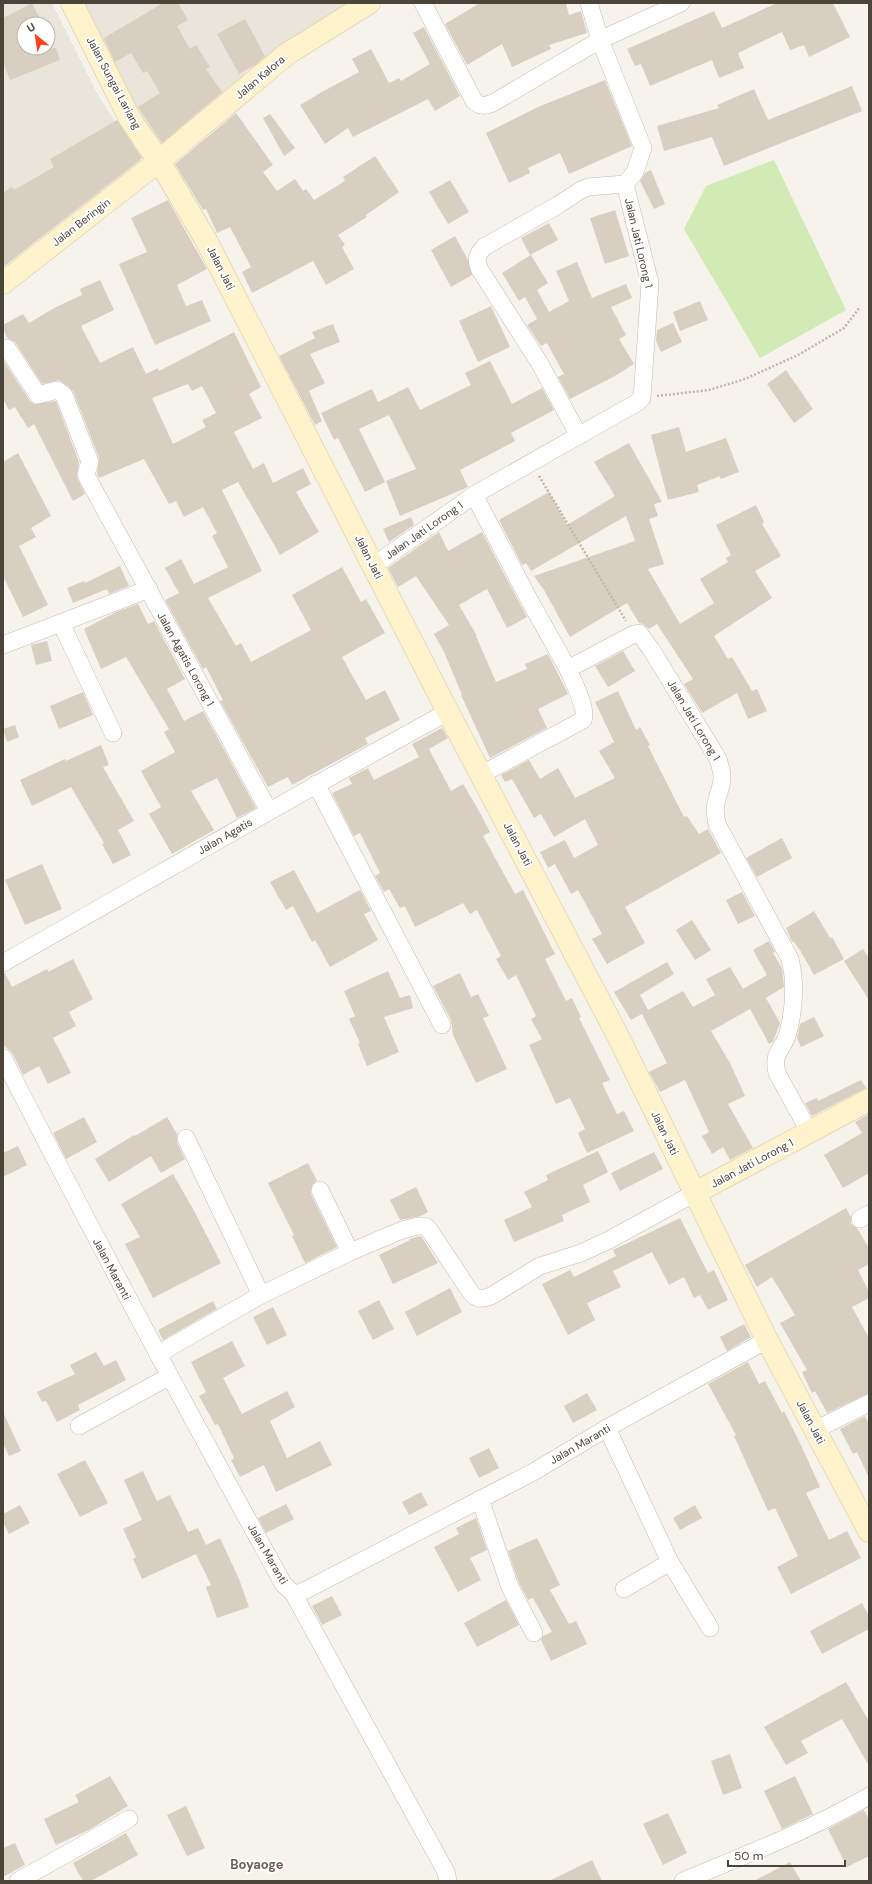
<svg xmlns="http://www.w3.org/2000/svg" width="872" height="1884" viewBox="0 0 872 1884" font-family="'DM Sans',sans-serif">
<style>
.residential{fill:#eae5da;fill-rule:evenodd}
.green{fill:#d2eab5}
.building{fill:#d8cfc1;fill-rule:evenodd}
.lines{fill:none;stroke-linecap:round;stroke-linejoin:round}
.street-casing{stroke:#c2bbae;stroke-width:18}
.secondary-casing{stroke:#d6c79b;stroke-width:23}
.path{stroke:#c4b79f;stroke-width:2.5;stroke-dasharray:2 2;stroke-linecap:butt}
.street{stroke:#fff;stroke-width:17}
.secondary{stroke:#fff3cd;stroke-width:22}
.labels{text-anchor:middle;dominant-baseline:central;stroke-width:4;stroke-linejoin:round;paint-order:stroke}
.street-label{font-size:11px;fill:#4b4439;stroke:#fff}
.quarter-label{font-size:13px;font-weight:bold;fill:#6e6250;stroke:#fff}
</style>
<rect width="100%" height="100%" fill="#f6f3ec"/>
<g class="residential">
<path d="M3,3H52L99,97L141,161L3,267ZM24,24H48V48H24Z"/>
<path d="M83,3H351L161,147L134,103Z"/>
</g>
<path class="green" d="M774,160L846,310L760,358L684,229L706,186Z"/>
<g class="building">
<path d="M32,3L39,17L24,24V48H56L60,60L10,80L3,62V18Z"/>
<path d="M163,3H178L188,20L177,26L190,49L196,45L210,67L206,69L222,92L162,143L138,107L160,93L147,71L143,73L131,53L115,62L104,38Z"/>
<path d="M480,3H566L569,15L581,11L587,33L549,45L551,49L512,67L502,44L467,65L445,24Z"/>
<path d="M777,3H833L850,37L809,57L804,45L790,50L782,32L738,53L744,68L719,78L712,60L650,86L641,64L635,66L627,49L714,11L722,28Z"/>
<path d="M245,19L265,56L255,65L239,74L217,34Z"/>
<path d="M424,27L460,96L435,111L428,99L353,137L348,128L325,144L300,105L322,92L359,72L352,59L371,49L389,83L399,78L401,81L430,64L413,33Z"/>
<path d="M605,80L632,146L569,174L560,153L528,168L530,173L509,183L486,133L538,107Z"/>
<path d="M852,86L862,111L724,166L712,137L664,151L657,126L719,108L717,105L754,89L768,120Z"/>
<path d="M236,113L273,165L263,172L277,191L295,179L303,191L306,189L314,200L345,181L343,177L375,156L399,192L366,215L367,217L338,235L345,245L342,247L354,269L326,285L313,261L252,293L242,272L251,267L230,227L217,233L206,209L203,210L175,164Z"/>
<path d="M270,114L295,148L284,156L263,118Z"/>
<path d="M117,120L142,158L3,267V193L12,187L14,190L54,167L50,159Z"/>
<path d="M651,170L665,204L654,209L640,181L645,173Z"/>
<path d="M450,180L469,212L448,224L429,192Z"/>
<path d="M168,200L207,269L177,285L186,306L202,300L211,321L155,345L119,264L147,252L131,218Z"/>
<path d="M615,210L629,256L605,264L590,218Z"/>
<path d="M549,223L558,240L530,255L521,238Z"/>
<path d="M455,236L467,258L472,275L451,287L431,250Z"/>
<path d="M531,255L548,283L537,290L549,312L569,301L556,271L577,262L592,298L626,284L632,298L611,307L626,335L619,339L634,364L613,377L570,399L558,377L564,374L547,343L541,346L527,325L537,319L525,297L519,301L502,273Z"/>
<path d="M100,280L114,310L81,326L100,363L133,347L146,374L158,368L159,371L234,332L261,387L249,394L262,418L234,432L253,469L264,463L273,483L303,468L311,484L296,492L319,532L280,555L238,482L222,490L262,571L208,598L236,646L241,643L251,662L311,630L292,595L342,567L361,602L366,599L385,633L342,657L366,700L385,690L400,720L365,738L368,744L292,785L288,777L268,787L220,701L223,700L206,667L203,669L165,600L179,593L165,568L181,559L194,584L228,567L212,536L217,533L203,507L184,517L176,501L169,504L144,459L99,478L103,485L97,474L99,458L73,391L59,380L42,384L15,342L7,338L3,328V325L23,314L29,323L56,307L82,295L80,289ZM188,384L192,391L202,386L216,413L202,420L206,427L173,444L152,398Z"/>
<path d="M700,301L708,320L680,331L673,312Z"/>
<path d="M491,306L510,347L478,362L459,321Z"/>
<path d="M673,323L682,342L661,352L656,341L657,330Z"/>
<path d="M333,324L340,342L310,354L325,383L309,391L322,421L315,425L279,356L315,338L312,332Z"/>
<path d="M3,360L30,401L34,404L56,401L79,462L77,477L85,494L73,501L34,424L28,428L15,407L9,410L3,399Z"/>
<path d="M490,361L512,404L542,388L554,410L511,433L515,441L460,470L468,487L400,516L386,481L416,469L389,415L359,429L385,482L365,492L338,438L334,440L321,413L372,389L378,402L408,387L420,410L471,385L465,373Z"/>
<path d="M786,370L813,409L794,423L767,384Z"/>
<path d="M679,427L686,452L726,438L739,472L721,479L720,476L697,485L699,492L668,500L651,435Z"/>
<path d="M629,443L662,502L654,504L658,516L649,519L664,564L648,569L680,624L714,603L700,579L728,562L726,558L731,555L716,525L756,505L764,522L762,524L781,556L755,571L772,598L714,636L728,659L732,657L752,691L757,689L767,711L748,719L737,693L702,713L684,684L693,679L657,624L649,629L643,624L639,623L627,603L570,637L544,590L534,576L635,541L626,516L531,571L526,563L522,565L499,520L549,492L567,525L615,496L594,462Z"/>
<path d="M18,453L51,516L31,528L36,537L19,546L48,605L23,617L3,576V462Z"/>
<path d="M411,517L414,525L389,542L383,529Z"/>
<path d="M439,532L448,551L482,532L527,617L507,628L487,589L459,605L477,636H476L496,682L527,669L525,664L548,654L568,694L538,709L547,728L490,758L461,695H462L444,652L434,634L449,625L416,576L398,587L388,568Z"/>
<path d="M120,566L129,586L109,594L107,589L73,603L67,588L84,581L85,583Z"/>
<path d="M138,604L148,624L154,621L185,679L167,689L184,721L203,711L256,808L237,818L217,778L191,791L214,830L172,854L149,814L161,807L141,771L175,752L164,732L169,729L126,657L101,669L84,629L116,612Z"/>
<path d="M47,641L52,661L36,665L31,645Z"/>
<path d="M623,651L635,671L608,687L595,666Z"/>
<path d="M618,691L636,730L640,727L650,745L648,746L684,817L687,816L699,834L708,829L721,853L625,907L645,943L607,964L592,939L602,934L578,890L571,894L555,864L548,868L540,852L565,840L574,858L598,845L585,819L554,837L541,814L534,818L512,779L505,782L501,775L529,760L540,779L558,768L575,798L615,778L599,751L614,742L595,702Z"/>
<path d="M83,692L93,715L59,729L50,706Z"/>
<path d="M15,725L19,737L7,742L3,729Z"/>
<path d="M442,728L448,738L429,749L451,791L463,784L478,809L490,832L483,836L515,894L523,890L555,954L545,959L566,1001L572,998L581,1017L579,1018L610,1080L602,1083L617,1114L624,1111L634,1131L587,1153L578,1133L585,1129L570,1098L556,1104L529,1045L542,1039L531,1019L536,1016L516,975L508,980L496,959L501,956L477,910L470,914L463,903L415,927L405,906L400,908L389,889L384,892L375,876L380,873L360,833L354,836L332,793L352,784L349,778L368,768L374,780L419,757L412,744Z"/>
<path d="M101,745L109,765L103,767L134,821L118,830L131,855L113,864L102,844L104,843L71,787L32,806L20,780L65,759L66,761Z"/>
<path d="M782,838L792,858L757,877L746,858Z"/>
<path d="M42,864L62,909L25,925L5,880Z"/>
<path d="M294,870L317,913L360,890L371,911L364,914L378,940L330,967L315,940L312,942L293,906L286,910L270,882Z"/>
<path d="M742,892L755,916L738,924L726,900Z"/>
<path d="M814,911L830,938L832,937L844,959L814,975L800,950L793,941L792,942L786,928Z"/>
<path d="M692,920L711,950L695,960L676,930Z"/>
<path d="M769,941L775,952L773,953L782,968L784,987L766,998L780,1023L773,1042L769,1044L750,1009L711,1031L730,1063L745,1096L728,1104L753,1148L730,1160L723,1147L712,1154L702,1136L709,1132L685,1080L660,1092L649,1072L667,1063L642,1014L631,1020L614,992L667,962L674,974L640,995L648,1010L683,991L693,1007L715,995L706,979L730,967L743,989L767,975L753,950Z"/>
<path d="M863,949L869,958V1000L844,961Z"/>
<path d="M73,959L93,999L69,1012L76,1026L53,1038L71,1073L48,1084L39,1066L23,1075L12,1053L3,1045V973H5L12,987L47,969L48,972Z"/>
<path d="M388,971L400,998L410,995L413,1008L384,1017L399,1052L367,1066L358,1044L360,1043L349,1019L355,1016L344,991Z"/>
<path d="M460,973L471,997L478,994L489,1016L483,1018L507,1069L476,1083L453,1035L451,1020L433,986Z"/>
<path d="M814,1017L824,1036L801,1047L797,1038L800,1024Z"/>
<path d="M861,1080L866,1088L812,1116L805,1103L817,1098L818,1101Z"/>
<path d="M869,1114V1173L843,1188L824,1155L862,1133L855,1122Z"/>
<path d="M84,1117L97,1142L66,1159L53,1133Z"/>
<path d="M167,1117L177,1134V1142L185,1159L161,1173L151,1156L109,1182L95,1159L134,1135L135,1136Z"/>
<path d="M18,1146L27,1165L3,1177V1153Z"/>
<path d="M598,1151L608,1172L583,1185L590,1202L562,1215L564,1221L514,1242L504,1220L532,1207L524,1192L548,1180L546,1175Z"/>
<path d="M654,1152L663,1169L620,1191L611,1173Z"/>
<path d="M308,1163L317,1181L312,1185L311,1194L337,1247L305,1263L292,1236L294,1235L268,1183Z"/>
<path d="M173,1174L193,1209L221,1263L153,1298L125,1244L140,1237L121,1204Z"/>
<path d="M416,1187L428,1212L421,1216L400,1220L390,1200Z"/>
<path d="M846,1208L851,1217V1224L857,1228L869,1248V1264L858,1270L869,1292V1298L852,1307L869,1338V1393L827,1413L815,1391L812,1393L802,1372L807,1370L780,1323L795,1315L772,1277L757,1287L745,1265Z"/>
<path d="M680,1218L708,1273L714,1270L728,1300L708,1310L700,1295L694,1298L684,1277L669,1285L652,1252L613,1271L621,1287L587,1303L595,1320L568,1335L542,1284L570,1270L574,1277L616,1256L613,1250Z"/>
<path d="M421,1236L438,1263L393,1284L379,1255L410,1240L409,1239Z"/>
<path d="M450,1288L462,1312L417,1336L405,1312Z"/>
<path d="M379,1300L394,1329L373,1340L358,1311Z"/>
<path d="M213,1301L217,1309L163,1340L158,1330Z"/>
<path d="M273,1307L287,1335L267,1345L253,1317Z"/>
<path d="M744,1324L751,1337L727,1351L720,1337Z"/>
<path d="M232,1341L245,1366L223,1378L242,1414L287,1391L295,1407L270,1421L287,1458L320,1441L332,1465L276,1492L264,1465L240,1477L231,1460L234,1458L218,1424L215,1425L199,1396L206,1392L191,1362Z"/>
<path d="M96,1352L104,1366L116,1360L126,1380L78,1405L80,1410L57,1422L46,1401L42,1402L37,1392L75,1374L70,1365Z"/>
<path d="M748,1362L759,1384L765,1381L782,1413L784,1411L800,1443L820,1487L806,1493L829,1540L847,1531L861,1558L791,1594L777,1567L798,1556L775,1508L768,1511L734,1436L736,1435L708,1384Z"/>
<path d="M587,1393L597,1410L573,1423L564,1406Z"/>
<path d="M3,1412L21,1451L9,1456L3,1443Z"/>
<path d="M865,1416L869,1424V1478L857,1452L853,1454L840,1429Z"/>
<path d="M489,1448L499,1468L479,1478L469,1458Z"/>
<path d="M85,1460L108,1503L80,1517L57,1474Z"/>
<path d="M143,1471L157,1501L170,1495L188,1532L198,1528L206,1545L220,1538L239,1579L249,1607L217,1618L206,1587L211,1585L196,1554L142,1579L133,1559L136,1557L123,1529L142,1520L124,1480Z"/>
<path d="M421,1492L428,1505L409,1515L402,1502Z"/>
<path d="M286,1504L294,1519L266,1533L258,1518Z"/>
<path d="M20,1505L30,1523L9,1534L3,1522V1514Z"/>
<path d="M695,1505L702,1518L680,1530L673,1518Z"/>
<path d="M476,1518L487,1550L470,1558L481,1580L458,1592L434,1547L459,1534L456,1528Z"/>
<path d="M537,1538L560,1585L550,1590L569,1624L576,1621L587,1644L551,1661L541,1640L543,1636L552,1632L533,1598L528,1600L519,1583L508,1551Z"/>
<path d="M332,1596L342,1615L322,1625L312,1606Z"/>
<path d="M506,1600L519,1625L477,1647L464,1623Z"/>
<path d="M862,1603L869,1616V1629L822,1654L810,1631Z"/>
<path d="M846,1682L869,1721V1766L842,1719L801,1741L808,1753L786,1765L764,1727Z"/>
<path d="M730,1754L742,1788L723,1795L711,1761Z"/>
<path d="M110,1776L128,1806L89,1830L56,1845L44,1819L79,1802L75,1795Z"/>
<path d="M795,1776L813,1814L782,1829L764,1791Z"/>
<path d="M186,1806L205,1848L187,1856L167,1815Z"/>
<path d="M864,1810L869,1820V1856L847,1867L828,1829Z"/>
<path d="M668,1813L687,1853L663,1865L643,1824Z"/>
<path d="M126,1833L138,1855L91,1881H83L73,1863Z"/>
<path d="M15,1843L25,1865L3,1877V1848Z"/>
<path d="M592,1860L602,1881H549Z"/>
<path d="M790,1862L801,1881H754Z"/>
</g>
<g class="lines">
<g class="street-casing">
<g id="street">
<path d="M423,3L474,101C480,107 485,106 493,103L600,40L681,3"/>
<path d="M7,348L38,395L57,390L64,395L90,462L86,474L87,477L269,811"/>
<path d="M579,436L539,362L480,270C475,259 477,255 484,247L558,205L581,190L588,187L625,184"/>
<path d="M474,495L532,605L568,669L634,634L639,633L651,649L718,759C720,766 723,773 722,780C719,800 712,801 717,824L790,959C796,983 794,1009 788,1033C783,1051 772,1051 777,1073L810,1133"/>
<path d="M373,566L474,495L638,402L642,398L650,283L625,184L635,172L643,148L600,40L589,3"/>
<path d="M61,623L113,733"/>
<path d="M3,645L149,589"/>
<path d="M482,774L583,720C588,710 573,681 568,669"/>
<path d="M316,784L442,1025"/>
<path d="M3,963C152,879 298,793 448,712"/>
<path d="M3,1058C94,1235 187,1411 284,1585L293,1593H299L306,1590L535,1471L607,1428L767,1340"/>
<path d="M186,1138L261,1295"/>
<path d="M320,1190L350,1252"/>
<path d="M860,1219L869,1214"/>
<path d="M158,1354L261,1295L350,1252L402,1230L418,1226H425L428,1228L471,1293C477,1300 482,1299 491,1296L540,1266L581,1253L609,1240L695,1193"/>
<path d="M79,1426L170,1376"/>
<path d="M607,1428L670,1562L710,1628"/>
<path d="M815,1430L869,1403"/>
<path d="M480,1499L510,1587L534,1633"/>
<path d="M624,1589L670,1562"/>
<path d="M293,1593L446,1872L448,1881"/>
<path d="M18,1881L129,1819"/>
<path d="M683,1881C746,1855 810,1830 869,1796"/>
</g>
</g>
<g class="secondary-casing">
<g id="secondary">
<path d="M72,3L130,119L159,161L206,240L448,712L619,1038L767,1340L869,1531"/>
<path d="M3,283L159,161L287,54L369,3"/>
<path d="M695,1193L869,1100"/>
</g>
</g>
<g class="path">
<path d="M657,396L709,390L745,379L798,355L844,328L860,307"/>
<path d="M539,476L626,621"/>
</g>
<use href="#street" class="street"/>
<use href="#secondary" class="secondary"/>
</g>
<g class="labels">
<g class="street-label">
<text transform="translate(260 77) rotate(-40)">Jalan Kalora</text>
<text transform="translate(114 83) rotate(62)">Jalan Sungai Lariang</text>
<text transform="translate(81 222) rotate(-38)">Jalan Beringin</text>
<text transform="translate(639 243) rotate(77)">Jalan Jati Lorong 1</text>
<text transform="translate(221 268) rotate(63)">Jalan Jati</text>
<text transform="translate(424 530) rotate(-35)">Jalan Jati Lorong 1</text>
<text transform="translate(369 557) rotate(63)">Jalan Jati</text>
<text transform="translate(186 659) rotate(61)">Jalan Agatis Lorong 1</text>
<text transform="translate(694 720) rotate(59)">Jalan Jati Lorong 1</text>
<text transform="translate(225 836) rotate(-30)">Jalan Agatis</text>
<text transform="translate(518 844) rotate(62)">Jalan Jati</text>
<text transform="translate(665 1133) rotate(64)">Jalan Jati</text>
<text transform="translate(752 1163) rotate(-28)">Jalan Jati Lorong 1</text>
<text transform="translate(112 1269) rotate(62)">Jalan Maranti</text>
<text transform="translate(811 1422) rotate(62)">Jalan Jati</text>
<text transform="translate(580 1444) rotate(-30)">Jalan Maranti</text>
<text transform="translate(268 1554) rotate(60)">Jalan Maranti</text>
</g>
<g class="quarter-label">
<text x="257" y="1864">Boyaoge</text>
</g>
</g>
<rect width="872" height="1884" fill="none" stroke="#4b4439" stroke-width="8"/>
<g transform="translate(36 36) rotate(330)"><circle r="19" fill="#ffffff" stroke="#b7b4b0"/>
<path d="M0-3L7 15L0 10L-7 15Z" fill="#fc3f1d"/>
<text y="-6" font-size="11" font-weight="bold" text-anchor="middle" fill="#4b4439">U</text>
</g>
<path d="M728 1860v6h117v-6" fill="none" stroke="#4b4439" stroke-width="2"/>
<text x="734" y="1860" font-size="12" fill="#4b4439" stroke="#ffffff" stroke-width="3" paint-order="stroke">50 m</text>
</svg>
